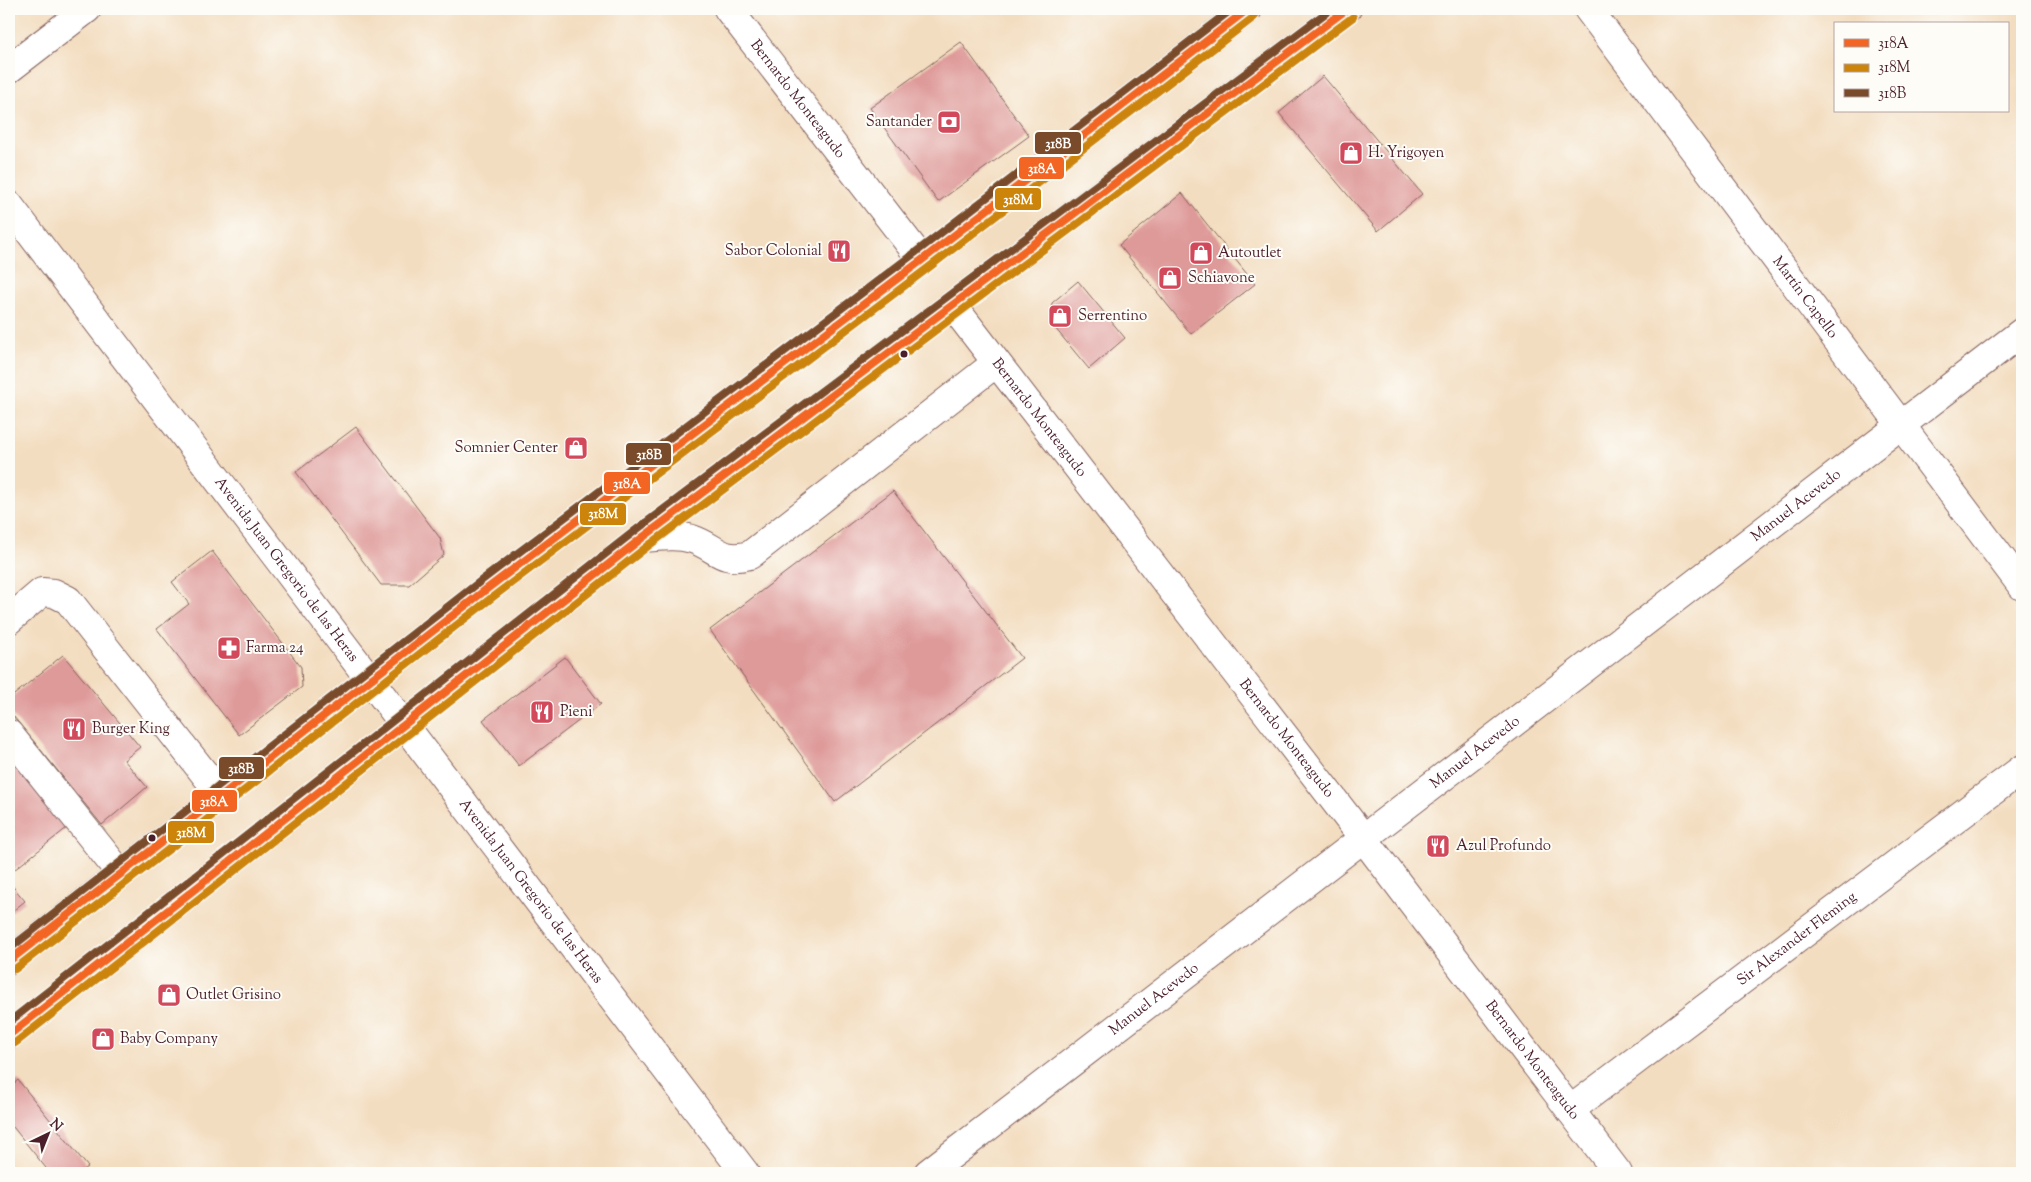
<svg xmlns="http://www.w3.org/2000/svg" width="2031" height="1182" viewBox="0 0 2031 1182" font-family="'Sorts Mill Goudy',serif">
<style>
.building{fill:#de9a99}
.lines{fill:none;stroke-linecap:round;stroke-linejoin:round}
.minor-casing{stroke:#85625f;stroke-width:30}
.major-casing{stroke:#85625f;stroke-width:30}
.minor{stroke:#fff;stroke-width:28}
.major{stroke:#f8bd88;stroke-width:28}
.bus-1-casing{stroke:#fdfcf7;stroke-width:11}
.bus-2-casing{stroke:#fdfcf7;stroke-width:11}
.bus-3-casing{stroke:#fdfcf7;stroke-width:11}
.bus-1{stroke:#f26522;stroke-width:8}
.bus-2{stroke:#cc840b;stroke-width:8}
.bus-3{stroke:#7a4b2a;stroke-width:8}
.bus-dot{fill:#4a1f2b;stroke:#fdfcf7;stroke-width:2}
.labels{text-anchor:middle;dominant-baseline:central;stroke-width:4;stroke-linejoin:round;paint-order:stroke}
.street-label{font-size:15px;fill:#4a1f2b;stroke:#fdfcf7}
.poi-label{font-size:15px;fill:#4a1f2b;stroke:#fdfcf7;text-anchor:start}
.line-badge{stroke:#fdfcf7;stroke-width:2}
.badge-label{font-size:14px;text-anchor:middle;font-weight:bold;fill:#fff}
</style>
<rect width="100%" height="100%" fill="#fdfcf7"/>
<filter id="ink" filterUnits="userSpaceOnUse"><feTurbulence type="fractalNoise" baseFrequency=".02" numOctaves="2"/><feDisplacementMap in="SourceGraphic" scale="10" xChannelSelector="R" yChannelSelector="G"/><feConvolveMatrix kernelMatrix="1 2 1 2 8 2 1 2 1" color-interpolation-filters="sRGB"/></filter>
<filter id="wash" filterUnits="userSpaceOnUse"><feTurbulence type="fractalNoise" baseFrequency=".0096" numOctaves="4" result="noise"/><feDisplacementMap in="SourceGraphic" scale="20" xChannelSelector="R" yChannelSelector="G"/><feGaussianBlur stdDeviation="1.12" result="paint"/><feColorMatrix in="noise" values="0 0 0 0 0 0 0 0 0 0 0 0 0 0 0 0 0 1.4 0 .05"/><feComposite in="paint" operator="in"/></filter>
<g filter="url(#wash)">
<rect width="100%" height="100%" fill="#f3ddc0"/>
<g id="blocks">
<g class="building">
<path d="M961,42L1029,136L938,202L870,108Z"/>
<path d="M1323,76L1422,194L1378,231L1279,113Z"/>
<path d="M1182,193L1255,284L1191,334L1119,245Z"/>
<path d="M1078,281L1125,338L1089,369L1050,322L1052,303Z"/>
<path d="M356,427L440,538L444,555L409,585H381L296,472Z"/>
<path d="M893,491L1022,658L835,802L710,630Z"/>
<path d="M212,551L301,667L302,687L239,735L157,629L189,604L172,582Z"/>
<path d="M63,655L140,747L124,760L147,787L102,825L9,711V699Z"/>
<path d="M565,657L601,704L519,766L483,720Z"/>
<path d="M9,753L68,827L9,874Z"/>
<path d="M9,882L25,901L9,914Z"/>
<path d="M18,1080L88,1167L80,1173H50L9,1122V1088Z"/>
</g>
</g>
</g>
<g filter="url(#ink)">
<use href="#blocks" fill-opacity="0" stroke="#85625f" stroke-width="1"/>
<g class="lines">
<g class="minor-casing">
<g id="minor">
<path id="s1" d="M728,9L922,260"/>
<path id="s2" d="M1588,9L2022,586"/>
<path d="M9,69L87,9"/>
<path id="s3" d="M9,205L745,1173"/>
<path id="s4" d="M953,306L1364,839L1618,1173"/>
<path d="M642,538C659,537 676,534 692,539C717,547 720,563 750,555L996,363"/>
<path d="M9,620L42,592L54,593L68,600L222,796"/>
<path d="M9,734L121,874"/>
<path id="s5" d="M1570,1110L2022,769"/>
<path id="s6" d="M928,1173L2022,332"/>
</g>
</g>
<g class="major-casing">
<g id="major">
<path d="M9,961L488,588L922,260L1248,9"/>
<path d="M9,1035L642,538L1347,9"/>
</g>
</g>
<use href="#minor" class="minor"/>
<use href="#major" class="major"/>
<g class="bus-1-casing">
<g id="bus-1">
<path d="M9,961L488,588L922,260L1248,9"/>
<path d="M9,1035L642,538L1347,9"/>
</g>
</g>
<g class="bus-2-casing">
<g id="bus-2">
<path d="M15,969L494,596L928,268L1254,17"/>
<path d="M15,1043L648,546L1353,17"/>
</g>
</g>
<g class="bus-3-casing">
<g id="bus-3">
<path d="M9,949L482,580L916,252L1232,9"/>
<path d="M9,1022L636,530L1331,9"/>
</g>
</g>
<use href="#bus-1" class="bus-1"/>
<use href="#bus-2" class="bus-2"/>
<use href="#bus-3" class="bus-3"/>
</g>
</g>
<defs>
<g id="bank-square" transform="scale(1.25)"><rect x="-9" y="-9" width="18" height="18" rx="4" fill="#d1495b" stroke="#fdfcf7"/><path d="M-6-4H6V4H-6ZM0-2.3a2.3 2.3 0 1 0 0 4.6a2.3 2.3 0 1 0 0-4.6Z" fill="#fff"/></g>
<g id="shop-square" transform="scale(1.25)"><rect x="-9" y="-9" width="18" height="18" rx="4" fill="#d1495b" stroke="#fdfcf7"/><path d="M-5-2.5h2.3a2.7 3.5 0 0 1 5.4 0H5L5.5 6h-11ZM-1.5-2.5h3a1.5 2.3 0 0 0-3 0Z" fill="#fff"/></g>
<g id="restaurant-square" transform="scale(1.25)"><rect x="-9" y="-9" width="18" height="18" rx="4" fill="#d1495b" stroke="#fdfcf7"/><path d="M-5-6h1v4h1v-4h1v4h1v-4h1v5L-1.5 .5V6h-2V.5L-5-1ZM5-6V6H3V1.5H1.5Q1.5-4 5-6Z" fill="#fff"/></g>
<g id="pharmacy-square" transform="scale(1.25)"><rect x="-9" y="-9" width="18" height="18" rx="4" fill="#d1495b" stroke="#fdfcf7"/><path d="M-2-6h4v4h4v4h-4v4h-4v-4h-4v-4h4Z" fill="#fff"/></g>
</defs>
<g fill-rule="evenodd">
<use href="#bank-square" x="949" y="122"/>
<use href="#shop-square" x="1351" y="153"/>
<use href="#restaurant-square" x="839" y="251"/>
<use href="#shop-square" x="1201" y="253"/>
<use href="#shop-square" x="1170" y="278"/>
<use href="#shop-square" x="1060" y="316"/>
<use href="#shop-square" x="576" y="448"/>
<use href="#pharmacy-square" x="229" y="648"/>
<use href="#restaurant-square" x="542" y="712"/>
<use href="#restaurant-square" x="74" y="729"/>
<use href="#restaurant-square" x="1438" y="846"/>
<use href="#shop-square" x="169" y="995"/>
<use href="#shop-square" x="103" y="1039"/>
</g>
<g class="bus-dot">
<circle cx="904" cy="354" r="4.5"/>
<circle cx="152" cy="838" r="4.5"/>
</g>
<g class="labels">
<g class="street-label">
<text stroke="none"><textPath href="#s1" startOffset="114">Bernardo Monteagudo</textPath></text>
<text stroke="none"><textPath href="#s2" startOffset="361">Martín Capello</textPath></text>
<text stroke="none"><textPath href="#s4" startOffset="141">Bernardo Monteagudo</textPath></text>
<text stroke="none"><textPath href="#s6" startOffset="1095">Manuel Acevedo</textPath></text>
<text stroke="none"><textPath href="#s3" startOffset="458">Avenida Juan Gregorio de las Heras</textPath></text>
<text stroke="none"><textPath href="#s4" startOffset="546">Bernardo Monteagudo</textPath></text>
<text stroke="none"><textPath href="#s6" startOffset="690">Manuel Acevedo</textPath></text>
<text stroke="none"><textPath href="#s3" startOffset="862">Avenida Juan Gregorio de las Heras</textPath></text>
<text stroke="none"><textPath href="#s5" startOffset="284">Sir Alexander Fleming</textPath></text>
<text stroke="none"><textPath href="#s6" startOffset="285">Manuel Acevedo</textPath></text>
<text stroke="none"><textPath href="#s4" startOffset="951">Bernardo Monteagudo</textPath></text>
</g>
<g class="poi-label">
<text x="932" y="122" text-anchor="end">Santander</text>
<text x="1368" y="153">H. Yrigoyen</text>
<text x="822" y="251" text-anchor="end">Sabor Colonial</text>
<text x="1218" y="253">Autoutlet</text>
<text x="1188" y="278">Schiavone</text>
<text x="1078" y="316">Serrentino</text>
<text x="558" y="448" text-anchor="end">Somnier Center</text>
<text x="246" y="648">Farma 24</text>
<text x="560" y="712">Pieni</text>
<text x="92" y="729">Burger King</text>
<text x="1456" y="846">Azul Profundo</text>
<text x="186" y="995">Outlet Grisino</text>
<text x="120" y="1039">Baby Company</text>
</g>
</g>
<g class="line-badge">
<rect x="1034" y="131" width="48" height="24" rx="5" fill="#7a4b2a"/>
<rect x="1018" y="156" width="47" height="24" rx="5" fill="#f26522"/>
<rect x="994" y="187" width="48" height="24" rx="5" fill="#cc840b"/>
<rect x="625" y="442" width="47" height="24" rx="5" fill="#7a4b2a"/>
<rect x="603" y="471" width="48" height="24" rx="5" fill="#f26522"/>
<rect x="579" y="502" width="48" height="24" rx="5" fill="#cc840b"/>
<rect x="218" y="756" width="47" height="24" rx="5" fill="#7a4b2a"/>
<rect x="191" y="789" width="47" height="24" rx="5" fill="#f26522"/>
<rect x="167" y="820" width="48" height="24" rx="5" fill="#cc840b"/>
</g>
<g class="badge-label">
<text x="1058" y="148">318B</text>
<text x="1042" y="173">318A</text>
<text x="1018" y="204">318M</text>
<text x="649" y="459">318B</text>
<text x="627" y="488">318A</text>
<text x="603" y="518">318M</text>
<text x="241" y="773">318B</text>
<text x="214" y="806">318A</text>
<text x="191" y="837">318M</text>
</g>
<rect width="2031" height="1182" fill="none" stroke="#fdfcf7" stroke-width="30"/>
<rect x="1834" y="22" width="175" height="90" fill="#fdfcf7" stroke="#b5a4a5"/>
<rect x="1844" y="39" width="25" height="8" fill="#f26522" stroke="#b5a4a5"/>
<text x="1878" y="48" font-size="15" fill="#4a1f2b">318A</text>
<rect x="1844" y="64" width="25" height="8" fill="#cc840b" stroke="#b5a4a5"/>
<text x="1878" y="72" font-size="15" fill="#4a1f2b">318M</text>
<rect x="1844" y="89" width="25" height="8" fill="#7a4b2a" stroke="#b5a4a5"/>
<text x="1878" y="98" font-size="15" fill="#4a1f2b">318B</text>
<g transform="translate(48 1134) rotate(43)" stroke="#fdfcf7" stroke-width="4" paint-order="stroke">
<path d="M0-4L9 19L0 12L-9 19Z" fill="#4a1f2b"/>
<text y="-8" font-size="14" font-weight="bold" text-anchor="middle" fill="#4a1f2b">N</text>
</g>
</svg>
